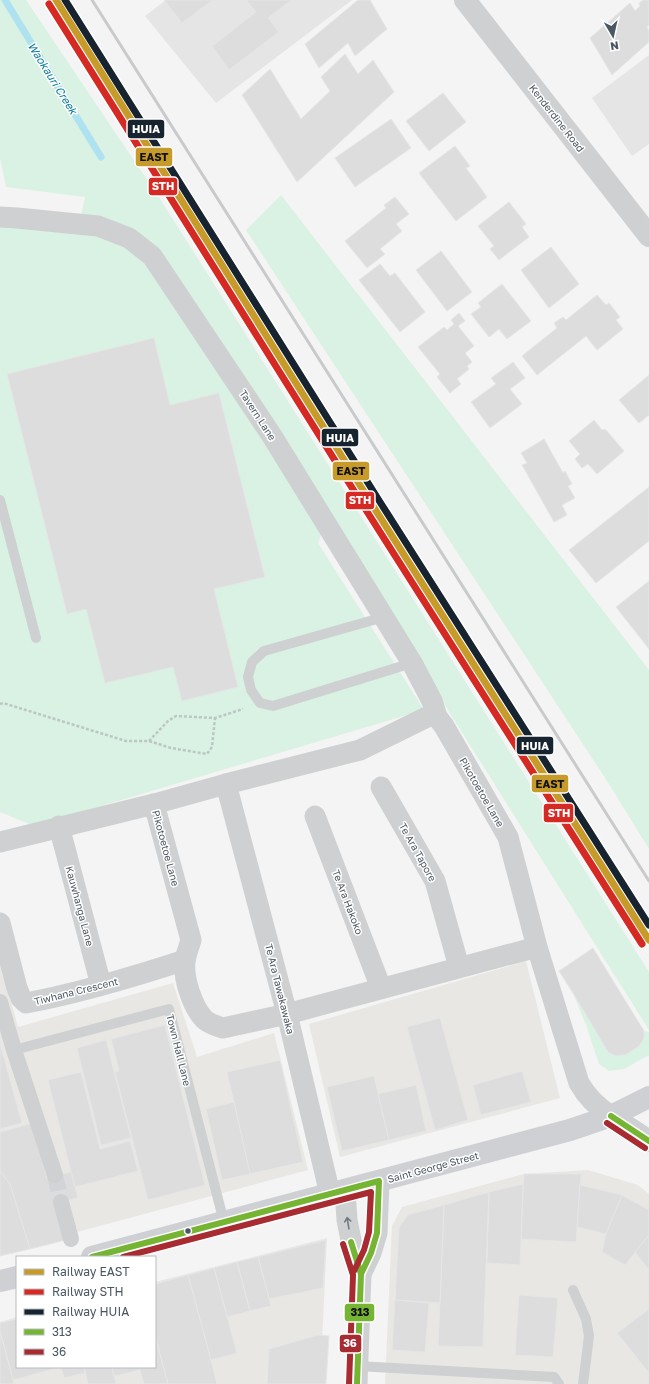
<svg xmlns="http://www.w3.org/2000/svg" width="649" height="1384" viewBox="0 0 649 1384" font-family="'Golos Text',sans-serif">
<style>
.commercial{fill:#e8e7e3}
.education{fill:#e6e5e6}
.green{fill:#d9f2e3}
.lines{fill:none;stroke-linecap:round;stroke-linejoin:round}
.stream{stroke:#aee2f0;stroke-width:7}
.building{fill:#ddddde;stroke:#e5e6e7}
.pedestrian-tunnel{stroke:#d2d4d7;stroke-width:16;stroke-dasharray:16 8;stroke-linecap:butt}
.path{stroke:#bcc7c4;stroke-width:2.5;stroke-dasharray:3 2;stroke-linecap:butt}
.service{stroke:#ced0d2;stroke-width:10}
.pedestrian{stroke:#ced0d2;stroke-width:16}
.minor{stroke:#ced0d2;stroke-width:21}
.tertiary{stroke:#ced0d2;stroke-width:22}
.secondary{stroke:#ced0d4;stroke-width:22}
.rail{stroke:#c9cacc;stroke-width:3}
.bus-1-casing{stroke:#fff;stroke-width:9}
.bus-2-casing{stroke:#fff;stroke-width:9}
.bus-1{stroke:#75b533;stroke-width:6}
.bus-2{stroke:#a72b30;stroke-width:6}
.rail-1-casing{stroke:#fff;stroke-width:10}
.rail-2-casing{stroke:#fff;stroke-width:10}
.rail-3-casing{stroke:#fff;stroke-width:10}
.rail-1{stroke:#c79b2a;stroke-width:7}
.rail-2{stroke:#d52923;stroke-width:7}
.rail-3{stroke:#17232f;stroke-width:7}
.oneway{stroke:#727b83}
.bus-dot{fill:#4a5661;stroke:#fff;stroke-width:1.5}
.labels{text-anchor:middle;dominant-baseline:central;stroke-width:3;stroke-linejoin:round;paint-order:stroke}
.street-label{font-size:10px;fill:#4a5661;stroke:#fff}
.water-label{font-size:11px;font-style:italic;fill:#0c7c9b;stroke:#fff}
.line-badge{stroke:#fff;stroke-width:1.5}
.badge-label{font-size:11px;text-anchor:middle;font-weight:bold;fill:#fff}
.pale-badge-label{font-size:11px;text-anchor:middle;font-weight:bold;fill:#111}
</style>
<rect width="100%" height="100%" fill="#f4f4f4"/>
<g class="commercial">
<path d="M0,961L18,1027L173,983L197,1057L274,1033L308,1170L62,1236L0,1251Z"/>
<path d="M526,961L560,1098L340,1157L309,1024Z"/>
<path d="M588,1170L638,1185L649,1194V1384H385L392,1226L402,1207L524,1174Z"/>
<path d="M327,1238L320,1384H0V1322L17,1317V1367H155V1282Z"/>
</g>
<g class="education">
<path d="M166,0H352L216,103L145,16Z"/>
<path d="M649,55V144L632,156L592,98Z"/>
</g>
<g class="green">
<path d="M0,0H26L162,202L649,972V1030L324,513L323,530L318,543L424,710L34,826L0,812V226L79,233L82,211L85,197L6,187L0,158Z"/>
<path d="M281,195L649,670V849L609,784L246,230Z"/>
<path d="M573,993L608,1052C618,1057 631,1055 638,1046C641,1043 642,1035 644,1031L649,1032V1055L624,1069L609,1071L599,1064L586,1025Z"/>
</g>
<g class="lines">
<path class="stream" d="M5,0L101,157"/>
</g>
<g class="building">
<path d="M164,0H213L182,23Z"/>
<path d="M246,0H292L268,18L279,32L229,70L212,46L256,12Z"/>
<path d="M358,0H370L387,29L355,56L348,43L319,68L305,44Z"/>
<path d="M643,0H649V25L647,27L649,31V42L612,75L590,38L630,3L635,11L640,6L639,3Z"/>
<path d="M345,54L358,74L373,60L394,92L297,182L242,95L270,69L301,119L330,91L321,77Z"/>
<path d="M443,93L466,122L429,151L406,121Z"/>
<path d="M391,119L411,148L355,187L335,158Z"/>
<path d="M455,146L470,166L466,168L487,197L456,221L419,173Z"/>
<path d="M395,197L409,214L396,224L402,231L380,249L385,254L367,268L345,241L386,208L384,205Z"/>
<path d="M509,202L526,224L522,227L529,237L499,260L490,249L494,246L478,226Z"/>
<path d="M551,247L579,284L549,308L521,270Z"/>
<path d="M441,251L472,292L447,311L416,270Z"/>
<path d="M380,264L390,276L395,273L425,312L400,332L359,280Z"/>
<path d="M502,284L531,321L507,339L499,329L489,337L471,314L481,307L478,303Z"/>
<path d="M597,295L606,305L609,303L620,317L616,320L623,329L597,350L586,336L537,375L522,356L557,328L554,323L563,317L566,320Z"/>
<path d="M459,313L465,321L458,326L474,346L465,353L472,362L467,366L469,369L457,379L461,384L450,393L437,377L440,374L418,347L444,327L447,330L454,324L451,320Z"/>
<path d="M154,338L170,405L219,393L265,577L214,589L238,687L182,701L173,667L105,683L86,609L67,614L7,374Z"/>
<path d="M513,362L525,378L510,389L522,404L490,428L471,402L496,384L491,378Z"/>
<path d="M649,375V415L639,423L619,400Z"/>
<path d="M594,420L602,430L605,429L624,451L597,474L588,464L582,468L575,459L580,454L569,441Z"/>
<path d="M544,439L563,473L565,471L572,484L568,486L575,498L562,505L567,515L554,522L522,465L527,463L521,453Z"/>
<path d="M649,487V541L596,583L569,550Z"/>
<path d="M649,581V649L616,607Z"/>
<path d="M593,948L644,1031V1038L639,1046L627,1054L616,1056L608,1052L573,993L559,971Z"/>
<path d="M440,1018L468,1120L435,1130L407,1027Z"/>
<path d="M165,1025L205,1185L148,1200L115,1072L119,1071L111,1039Z"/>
<path d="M106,1040L131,1138L101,1145L77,1048Z"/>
<path d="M0,1043L22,1123L0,1129Z"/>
<path d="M280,1060L303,1162L250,1174L227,1072Z"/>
<path d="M522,1071L531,1102L481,1115L473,1085Z"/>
<path d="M81,1072L100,1149L130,1141L138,1171L75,1187L48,1080Z"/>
<path d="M374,1076L389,1140L342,1151L327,1087Z"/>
<path d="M416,1085L426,1131L389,1140L378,1094Z"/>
<path d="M234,1102L250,1174L222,1180L206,1109Z"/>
<path d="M33,1123L47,1178L71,1172L78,1198L60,1202L70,1239L30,1249L10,1184L0,1171V1132Z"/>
<path d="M0,1171L10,1184L30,1249L0,1256Z"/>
<path d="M524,1174H581L576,1242L521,1239Z"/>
<path d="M523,1184L520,1265L487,1263L489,1192Z"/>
<path d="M580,1185L622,1195L606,1234L577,1227Z"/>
<path d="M489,1192L483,1347L438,1346L444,1205Z"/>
<path d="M622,1195L649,1210V1235L625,1265L602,1252L606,1234Z"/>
<path d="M444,1205L440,1303L395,1300L399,1227L408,1215Z"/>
<path d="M649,1235V1270L635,1252Z"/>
<path d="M326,1240L323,1288L269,1299L258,1257Z"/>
<path d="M258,1257L271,1306L250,1311L237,1262Z"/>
<path d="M237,1262L250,1311L227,1317L214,1268Z"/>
<path d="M214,1268L237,1353L211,1360L188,1275Z"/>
<path d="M188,1275L211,1360L217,1384H168L155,1336V1284Z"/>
<path d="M519,1295L558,1298L553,1357L515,1355Z"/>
<path d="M395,1300L429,1303L425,1352L392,1350Z"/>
<path d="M649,1309V1373L617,1333Z"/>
<path d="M17,1319V1367H60L13,1380L0,1331V1323Z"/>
<path d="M0,1331L13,1380L14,1384H0Z"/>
<path d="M318,1335L329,1336L326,1384H267L269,1349Z"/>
<path d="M155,1336L168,1384H144L139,1367H155Z"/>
<path d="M61,1367H84L85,1373L64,1378Z"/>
<path d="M84,1367H112L116,1384H88Z"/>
<path d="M112,1367H139L140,1370L114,1376Z"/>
</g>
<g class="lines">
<path class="pedestrian-tunnel" d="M55,1175L61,1202"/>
<g class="path">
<path d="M0,704L3,703L126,741H149L171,748L207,754L212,747L215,718"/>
<path d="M149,741L168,721L176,716L215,718L243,709"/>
</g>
<g class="service">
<path d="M0,500L36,638"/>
<path d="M384,617L264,651L252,662L248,677L251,690L260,703L273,706L412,663"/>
<path d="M14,1050L169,1009L224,1222"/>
<path d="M573,1290L586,1319L589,1336L583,1384"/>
<path d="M357,1366L554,1377L559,1384"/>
</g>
<g class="pedestrian">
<path d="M0,1002L14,1050L55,1175"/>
<path d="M61,1202L71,1239"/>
</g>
<g class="minor">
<path d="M0,217L17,218L98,226L129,238L152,256L272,436L412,663L432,701L437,717"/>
<path d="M226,784L287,1014L330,1194"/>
<path d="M381,787L435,881L459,967"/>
<path d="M154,804L191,940C189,947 186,954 185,961C183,978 192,1006 204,1019C209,1024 217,1026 223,1028L287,1014L537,947"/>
<path d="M315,816L381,988"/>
<path d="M59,826L101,985"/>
<path d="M0,842L154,804L226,784L360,750L427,717L432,715L437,717L444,726L508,837L537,947L579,1083C587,1097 597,1107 611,1116"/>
<path d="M0,923L17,988L21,998L26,1003C80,993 133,977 185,960"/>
<path d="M345,1190L347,1220L353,1250L361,1274L357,1384"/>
<path d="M361,1274L371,1253L377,1233L379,1181"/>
</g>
<path class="tertiary" d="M465,0L649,236"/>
<g class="secondary">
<path d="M611,1116L649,1141"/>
<path d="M92,1257L570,1130L611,1116L649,1097"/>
<path d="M0,1281L17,1277"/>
</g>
<path class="rail" d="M92,0L649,881"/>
<g class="bus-1-casing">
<g id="bus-1">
<path d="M611,1116L649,1141"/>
<path d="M351,1242L361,1274L357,1384"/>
<path d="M92,1257L379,1181L377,1233L371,1253L361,1274"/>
</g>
</g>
<g class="bus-2-casing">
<g id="bus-2">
<path d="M607,1123L645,1148"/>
<path d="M343,1244L353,1275L349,1384"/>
<path d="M123,1257L371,1192L369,1232L364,1250L354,1271"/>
</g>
</g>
<use href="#bus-1" class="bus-1"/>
<use href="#bus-2" class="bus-2"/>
<g class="rail-1-casing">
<path id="rail-1" d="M56,0L373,506L649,940"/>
</g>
<g class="rail-2-casing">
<path id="rail-2" d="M49,4L366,510L642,944"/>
</g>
<g class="rail-3-casing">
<path id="rail-3" d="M65,0L380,502L649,925"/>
</g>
<use href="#rail-1" class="rail-1"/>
<use href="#rail-2" class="rail-2"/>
<use href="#rail-3" class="rail-3"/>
</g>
<defs><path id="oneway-shaft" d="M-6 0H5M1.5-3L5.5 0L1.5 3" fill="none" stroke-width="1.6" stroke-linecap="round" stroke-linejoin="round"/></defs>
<use class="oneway" href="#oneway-shaft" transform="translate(348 1223) rotate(-99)"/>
<circle class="bus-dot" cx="188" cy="1231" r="3.5"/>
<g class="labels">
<g class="street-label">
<text transform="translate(557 118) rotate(52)">Kenderdine Road</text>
<text transform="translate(258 415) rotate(57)">Tavern Lane</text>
<text transform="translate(482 792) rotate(60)">Pikotoetoe Lane</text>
<text transform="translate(166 848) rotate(75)">Pikotoetoe Lane</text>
<text transform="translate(418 852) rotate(61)">Te Ara Tapore</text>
<text transform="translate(348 902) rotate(69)">Te Ara Hakoko</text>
<text transform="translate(80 906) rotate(75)">Kauwhanga Lane</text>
<text transform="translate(280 989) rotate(76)">Te Ara Tawakawaka</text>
<text transform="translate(76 991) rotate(-14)">Tiwhana Crescent</text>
<text transform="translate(179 1050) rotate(76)">Town Hall Lane</text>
<text transform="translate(433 1167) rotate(-15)">Saint George Street</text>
</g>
<g class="water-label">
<text transform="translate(53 78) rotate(58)">Waokauri Creek</text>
</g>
</g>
<g class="line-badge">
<rect x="127" y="119" width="38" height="20" rx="4" fill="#17232f"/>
<rect x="135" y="147" width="38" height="20" rx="4" fill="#c79b2a"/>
<rect x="148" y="177" width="30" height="19" rx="4" fill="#d52923"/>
<rect x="321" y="428" width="38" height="19" rx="4" fill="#17232f"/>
<rect x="332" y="461" width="38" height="20" rx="4" fill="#c79b2a"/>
<rect x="345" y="491" width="30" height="19" rx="4" fill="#d52923"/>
<rect x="516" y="736" width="38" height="19" rx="4" fill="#17232f"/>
<rect x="531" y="774" width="38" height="19" rx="4" fill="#c79b2a"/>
<rect x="543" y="803" width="31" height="20" rx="4" fill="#d52923"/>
<rect x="344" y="1303" width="31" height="19" rx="4" fill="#75b533"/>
<rect x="339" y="1334" width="23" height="19" rx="4" fill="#a72b30"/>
</g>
<g class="badge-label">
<text x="146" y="133">HUIA</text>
<text x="163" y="190">STH</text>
<text x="340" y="442">HUIA</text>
<text x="360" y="504">STH</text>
<text x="535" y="750">HUIA</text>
<text x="559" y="817">STH</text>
<text x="350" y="1347">36</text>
</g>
<g class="pale-badge-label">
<text x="154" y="161">EAST</text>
<text x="351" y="475">EAST</text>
<text x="550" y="788">EAST</text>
<text x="360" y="1316">313</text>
</g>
<rect x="16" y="1256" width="140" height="112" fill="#ffffff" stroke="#b7bbc0"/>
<rect x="24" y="1269" width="20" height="6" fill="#c79b2a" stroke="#b7bbc0"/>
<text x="52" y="1276" font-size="12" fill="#4a5661">Railway EAST</text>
<rect x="24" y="1289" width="20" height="6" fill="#d52923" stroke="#b7bbc0"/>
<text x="52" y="1296" font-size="12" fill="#4a5661">Railway STH</text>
<rect x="24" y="1309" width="20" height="6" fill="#17232f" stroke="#b7bbc0"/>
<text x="52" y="1316" font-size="12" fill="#4a5661">Railway HUIA</text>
<rect x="24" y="1329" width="20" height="6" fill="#75b533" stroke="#b7bbc0"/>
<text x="52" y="1336" font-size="12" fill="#4a5661">313</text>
<rect x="24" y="1349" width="20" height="6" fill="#a72b30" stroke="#b7bbc0"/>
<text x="52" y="1356" font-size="12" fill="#4a5661">36</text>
<g transform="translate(613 36) rotate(171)" stroke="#ffffff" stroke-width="3" paint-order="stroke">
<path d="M0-3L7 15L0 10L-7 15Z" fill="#4a5661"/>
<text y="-6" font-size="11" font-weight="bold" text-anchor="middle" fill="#4a5661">N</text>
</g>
</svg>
